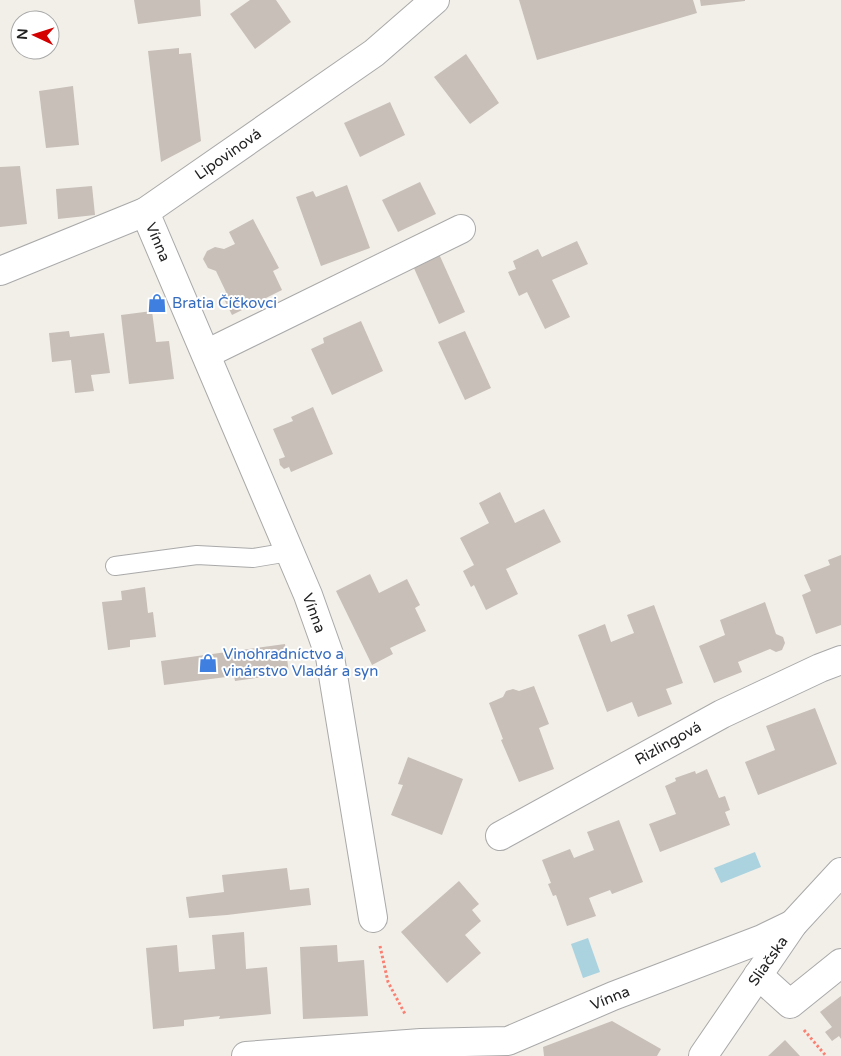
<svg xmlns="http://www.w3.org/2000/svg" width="841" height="1056" viewBox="0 0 841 1056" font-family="'Varela Round',sans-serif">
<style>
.water{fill:#aad3df}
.building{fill:#c7bfb8}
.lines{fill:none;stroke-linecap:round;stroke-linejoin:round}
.service-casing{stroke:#a9a9a9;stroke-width:20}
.minor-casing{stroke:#a9a9a9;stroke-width:30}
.path{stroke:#fa8072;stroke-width:3;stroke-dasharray:2.5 2.5;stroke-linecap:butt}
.service{stroke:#fff;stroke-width:18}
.minor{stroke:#fff;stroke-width:28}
.labels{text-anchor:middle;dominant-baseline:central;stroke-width:4;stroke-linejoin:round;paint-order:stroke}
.street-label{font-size:15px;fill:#222;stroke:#fff}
.shop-label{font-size:15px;fill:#366cbe;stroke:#fff;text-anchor:start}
</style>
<rect width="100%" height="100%" fill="#f2efe9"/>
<g class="water">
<path d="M755,852L761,867L721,883L714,868Z"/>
<path d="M588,938L600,972L583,978L571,944Z"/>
</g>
<g class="building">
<path d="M134,0H200L201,16L138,24Z"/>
<path d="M250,0H276L291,22L255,49L230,14Z"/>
<path d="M519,0H693L697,13L537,60Z"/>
<path d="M700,0H745V1L701,6Z"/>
<path d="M179,48V54L191,53L201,141L161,162L148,51Z"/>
<path d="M466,54L499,103L470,124L434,77Z"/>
<path d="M73,86L79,145L46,148L39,91Z"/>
<path d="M390,102L405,135L360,157L344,123Z"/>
<path d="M20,166L27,224L0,227V167Z"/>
<path d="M420,182L436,214L398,232L382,200Z"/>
<path d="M347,185L370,248L321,266L296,197L313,191L316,197Z"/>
<path d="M92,186L95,215L58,219L56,189Z"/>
<path d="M253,219L279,268L273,271L282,290L232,315L222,295L226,292L216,271L208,268L203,259L207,251L215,247L224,249L235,244L229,232Z"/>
<path d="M577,241L588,264L552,280L570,317L545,329L527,292L519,296L508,272L516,269L513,261L538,249L542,257Z"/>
<path d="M439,254L465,312L439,324L413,266Z"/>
<path d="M152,311L156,342L169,341L174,379L129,384L121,315Z"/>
<path d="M361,321L383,371L332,395L311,349L324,343L323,338Z"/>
<path d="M69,331L70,337L104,333L110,373L91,375L94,391L75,393L71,360L52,362L49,333Z"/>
<path d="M465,331L491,388L465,400L438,342Z"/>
<path d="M313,407L333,454L291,472L289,467L284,469L280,465L279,459L285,457L273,429L293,421L291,417Z"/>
<path d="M500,492L515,523L544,509L561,542L506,569L518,594L486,610L474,585L471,587L463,571L474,565L460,538L489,523L479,503Z"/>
<path d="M841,555V625L816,634L802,595L811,591L804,575L830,565L828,560Z"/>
<path d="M370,574L379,593L407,579L420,605L415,608L426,631L390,648L393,654L372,665L336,591Z"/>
<path d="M145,587L148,613L153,612L156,637L130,640V647L108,650L102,602L122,600L121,591Z"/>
<path d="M765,602L776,634L783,637L785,643L782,650L776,652L770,649L738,662L742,672L714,683L699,646L725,635L720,620Z"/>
<path d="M654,605L683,683L666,689L672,704L638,717L632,702L607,712L578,635L605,624L611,642L634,633L627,615Z"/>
<path d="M285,644L289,673L235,681L234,676L164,685L161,661Z"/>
<path d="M534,686L549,724L539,728L554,769L519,782L501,740L503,739L489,703L503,697L506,691L513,689L519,691Z"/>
<path d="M815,708L837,764L758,795L745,762L775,750L766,726Z"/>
<path d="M408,757L463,779L442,835L391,815L403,785L398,784Z"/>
<path d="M707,769L719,798L725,796L730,810L725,812L730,825L660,852L649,824L676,814L665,786L676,781L675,778L695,771L696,774Z"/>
<path d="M619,820L643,882L612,894L610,890L589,898L596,916L567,926L556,895L553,896L548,884L551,883L542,860L570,849L574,858L594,850L587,832Z"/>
<path d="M287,868L290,890L309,888L311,905L227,915L189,918L186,897L224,892L222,875Z"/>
<path d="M459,881L479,904L472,910L481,921L465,935L481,953L447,983L401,932Z"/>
<path d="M244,932L246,969L267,967L271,1014L219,1019L220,1016L184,1020V1026L153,1029L146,948L177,945L179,972L215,969L212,935Z"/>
<path d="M337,945L338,962L364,960L368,1016L303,1019L300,947Z"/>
<path d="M841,996V1039L839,1036L832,1041L825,1032L832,1027L820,1012Z"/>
<path d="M612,1021L661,1049L657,1056H544L543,1047Z"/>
<path d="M785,1040L800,1056H768Z"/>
</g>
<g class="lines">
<g class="service-casing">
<path id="service" d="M115,566L197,555L253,558L289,552"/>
</g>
<g class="minor-casing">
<g id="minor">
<path d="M145,212L308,595L330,657L373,918"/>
<path d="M0,271L145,212L374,53L435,0"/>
<path d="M206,354L461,229"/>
<path d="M500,836L722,714L820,668L841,660"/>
<path d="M758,975L790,1004L841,963"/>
<path d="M246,1056L421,1043L508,1041L613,996L762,939L793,924"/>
<path d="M703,1056L793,924L841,872"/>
</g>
</g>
<g class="path">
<path d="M380,946L388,982L405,1014"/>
<path d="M804,1030L826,1056"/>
</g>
<use href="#service" class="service"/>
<use href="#minor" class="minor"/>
</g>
<defs>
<g id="shop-bare" transform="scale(1.5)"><path d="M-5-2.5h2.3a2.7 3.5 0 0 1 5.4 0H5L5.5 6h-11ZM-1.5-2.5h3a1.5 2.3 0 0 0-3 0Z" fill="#3f7fe0" stroke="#fff" stroke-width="2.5" paint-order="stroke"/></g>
</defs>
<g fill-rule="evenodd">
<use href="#shop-bare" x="157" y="303"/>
<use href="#shop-bare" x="208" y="663"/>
</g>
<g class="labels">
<g class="street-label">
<text transform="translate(228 154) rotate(-35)">Lipovinová</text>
<text transform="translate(158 242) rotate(67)">Vínna</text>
<text transform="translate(314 613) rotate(70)">Vínna</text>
<text transform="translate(668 743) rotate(-29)">Rizlingová</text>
<text transform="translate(768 961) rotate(-55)">Sliačska</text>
<text transform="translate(610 998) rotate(-22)">Vínna</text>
</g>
<g class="shop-label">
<text x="172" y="303">Bratia Číčkovci</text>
<text x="223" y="654">Vinohradníctvo a<tspan x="223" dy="17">vinárstvo Vladár a syn</tspan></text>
</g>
</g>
<g transform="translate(35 35) rotate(274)"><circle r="24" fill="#ffffff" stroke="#a7a7a7"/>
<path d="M0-4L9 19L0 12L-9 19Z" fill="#d40000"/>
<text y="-8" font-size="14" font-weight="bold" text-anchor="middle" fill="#222222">N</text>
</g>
</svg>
